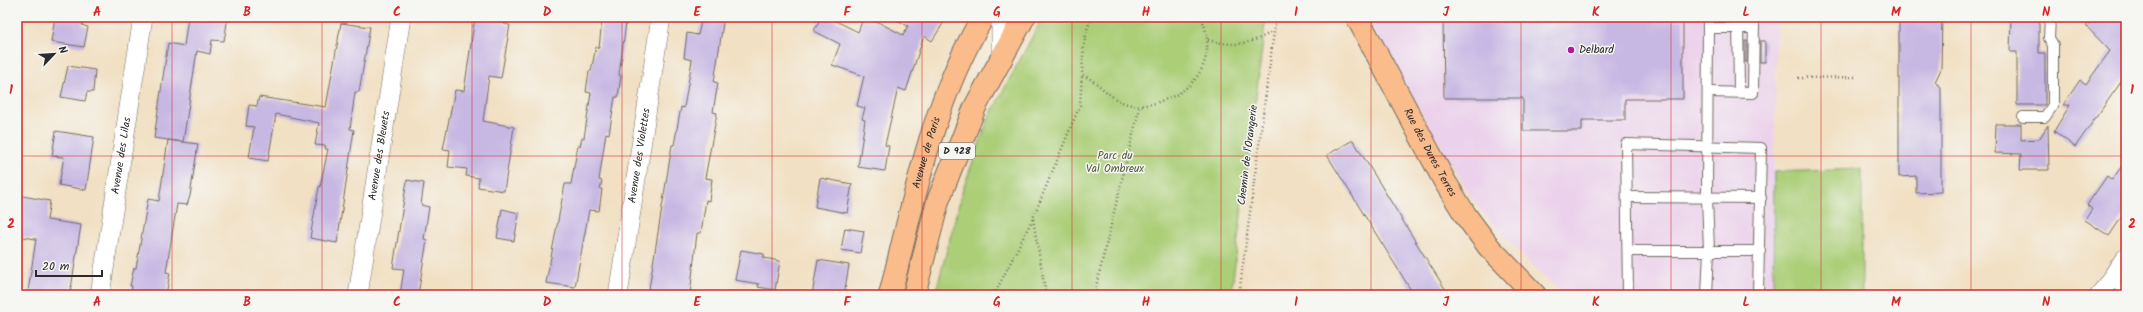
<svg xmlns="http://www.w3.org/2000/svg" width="2143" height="312" viewBox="0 0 2143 312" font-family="Kalam,sans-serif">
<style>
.built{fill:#ebd1eb}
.green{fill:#abce77;stroke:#6b7c51}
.building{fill:#c7b7e3}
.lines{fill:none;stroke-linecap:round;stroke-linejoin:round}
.lane-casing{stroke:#706a60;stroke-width:12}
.street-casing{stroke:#706a60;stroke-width:20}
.primary-casing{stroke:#706a60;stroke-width:24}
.path{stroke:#706a60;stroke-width:2.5;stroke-dasharray:1 3;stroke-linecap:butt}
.lane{stroke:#fff;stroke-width:10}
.street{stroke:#fff;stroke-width:19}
.primary{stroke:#fabc8b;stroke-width:22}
.grid{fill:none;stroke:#d62828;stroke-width:1;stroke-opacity:0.55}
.poi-dot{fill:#b5179e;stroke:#f6f6f2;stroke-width:1.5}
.labels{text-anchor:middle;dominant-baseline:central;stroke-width:3;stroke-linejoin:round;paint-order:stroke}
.shield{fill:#f6f6f2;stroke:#686867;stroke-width:1}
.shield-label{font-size:10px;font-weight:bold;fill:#2b2b2b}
.poi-label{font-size:11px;fill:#2b2b2b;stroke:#f6f6f2;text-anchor:start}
.street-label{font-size:11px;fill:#2b2b2b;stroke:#f6f6f2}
.park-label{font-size:11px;fill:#515c42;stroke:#f6f6f2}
.neatline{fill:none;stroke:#d62828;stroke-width:1.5}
.grid-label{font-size:13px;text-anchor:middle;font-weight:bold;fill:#d62828}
</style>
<rect width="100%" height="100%" fill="#f6f6f2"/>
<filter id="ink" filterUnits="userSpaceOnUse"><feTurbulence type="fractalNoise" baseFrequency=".025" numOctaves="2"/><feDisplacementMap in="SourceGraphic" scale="8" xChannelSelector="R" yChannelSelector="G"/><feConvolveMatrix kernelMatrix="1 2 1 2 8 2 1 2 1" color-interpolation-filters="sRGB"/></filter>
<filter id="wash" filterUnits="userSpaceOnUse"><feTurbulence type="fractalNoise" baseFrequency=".012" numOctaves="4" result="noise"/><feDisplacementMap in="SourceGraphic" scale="16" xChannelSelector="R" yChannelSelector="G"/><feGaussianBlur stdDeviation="0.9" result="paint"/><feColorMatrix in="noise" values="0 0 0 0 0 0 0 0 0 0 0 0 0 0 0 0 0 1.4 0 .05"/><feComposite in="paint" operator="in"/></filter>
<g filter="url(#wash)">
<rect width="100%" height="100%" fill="#f1e0c3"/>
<path class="built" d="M1366,17H1776L1773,295H1566L1537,271L1475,204Z"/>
<g class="green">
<path d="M1043,17H1266L1231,295H935L963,189L989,117Z"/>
<path d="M1862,169V295H1773L1774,172Z"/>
</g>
<g id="blocks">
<g class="building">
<path d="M55,17H83L82,25L88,27L84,47L51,42Z"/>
<path d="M188,17H228L224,41L212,40L210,54L197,51L183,142L154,138L168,43L184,46Z"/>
<path d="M475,17H505L504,24L510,25L501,78L489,76L483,121L514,127L504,191L478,187L479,178L466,176L467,169L448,167L450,150L443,149L455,90L464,91Z"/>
<path d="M702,17H724L714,82L718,83L713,112L717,113L705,178L712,179L709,201L706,200L701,233H697L690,295H648L672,145H674L681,107L684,108L692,60L684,58L687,33L698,35Z"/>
<path d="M821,17H828L858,32L863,19L878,22L903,35L908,26L891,17H947L932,41L924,36L906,91L898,88L885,145L889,146L885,171L858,167L865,120L862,119L865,108L857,106L864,76L832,65L840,44L814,31Z"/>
<path d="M1463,17H1662V20H1683V99H1625V120H1582V131H1523V98H1444L1443,19H1463Z"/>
<path d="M1899,17H1942L1941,69L1935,82L1941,87V192L1916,193V176L1899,177Z"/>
<path d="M2011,17H2039V53H2045V105H2017V52H2010Z"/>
<path d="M2096,17H2126V75L2075,147L2054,131L2070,105H2063L2080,80L2086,84L2110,51L2086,26Z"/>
<path d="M602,20L626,23L619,75L621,76L618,97H615L609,134L606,133L599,180L602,181L600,189H602L599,211L589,210L575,287L546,283L565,184H571L578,145L580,146L582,138H584L591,93L586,92L589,71H591L596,47L599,48Z"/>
<path d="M341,23L370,27L359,92H355L350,129L354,130L337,243L310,238L319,187H320L328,149H325L326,146L315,145L319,123L276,114L268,161L249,158L254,127L246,126L249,105L257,106L259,97L326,107Z"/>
<rect x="1745" y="41" width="2" height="21"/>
<rect x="1760" y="41" width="5" height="21"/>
<path d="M68,66L95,70L93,92H87L85,101L61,97Z"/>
<path d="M1996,124H2021V140L2039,139L2048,125L2049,170H2020L2021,154L1995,153Z"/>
<path d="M56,131L94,137L86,190L59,185L64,157L52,156Z"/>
<path d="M168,140L198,144L190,196L187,205L177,204L166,272L170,273L166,295H131L132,286H130L134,268H136L148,199L159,201Z"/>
<path d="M1353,140L1430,265L1449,295H1414L1327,155Z"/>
<path d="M2126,160V211L2109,236L2085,220L2092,209L2087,205L2107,176L2112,180Z"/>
<path d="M820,178L852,184L847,213L815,207Z"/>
<path d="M407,180L424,183L421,205L429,207L424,239L427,240L418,295H400L404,269L393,268Z"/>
<path d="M17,195L50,201L47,220L81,225L70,295H48L28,292L36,239L17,236Z"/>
<path d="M502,209L519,213L514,241L497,238Z"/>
<path d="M845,228L864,231L860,253L841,250Z"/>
<path d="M741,250L764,254V258L780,261L775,290L758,287L759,284L735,280Z"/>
<path d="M818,260L849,265L844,295H812Z"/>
</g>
</g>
</g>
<g filter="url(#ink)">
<use href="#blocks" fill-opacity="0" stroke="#706a60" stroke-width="1"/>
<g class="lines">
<g class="lane-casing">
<g id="lane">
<path d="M1738,17L1739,92"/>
<path d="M1708,28H1754"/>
<path d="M1708,92L1753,93L1754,17"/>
<path d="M2023,117H2045L2053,105V45L2049,38L2050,17"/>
<path d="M1627,197L1761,198"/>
<path d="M1628,251H1760"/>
<path d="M2120,287L2126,292"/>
<path d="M1628,295L1626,144L1761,148L1758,295"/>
<path d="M1707,295L1709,251L1707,197L1708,17"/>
</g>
</g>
<g class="street-casing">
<g id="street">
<path d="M1001,57V21L1003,17"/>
<path id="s1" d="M100,295L143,17"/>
<path id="s2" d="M358,295L401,17"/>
<path id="s3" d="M618,295L661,17"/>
<path d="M2100,295L2126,257"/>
</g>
</g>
<g class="primary-casing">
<g id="primary">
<path id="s4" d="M1357,17L1445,182L1466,216L1489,247L1535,295"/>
<path id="s5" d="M890,295C914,200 932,102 983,17"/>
<path d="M914,295L938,201L975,107L1024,17"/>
</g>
</g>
<g class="path">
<path d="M1092,17C1083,35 1083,56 1082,75C1099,81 1110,100 1128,104C1138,107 1151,105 1161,101C1199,90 1218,54 1201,17"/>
<path d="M1208,40C1235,47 1248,45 1272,32"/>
<path d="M1798,78L1857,77"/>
<path d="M1033,219L1046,295"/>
<path d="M994,295L1033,218L1080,105L1082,75"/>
<path d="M1094,295L1140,105"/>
<path d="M1239,295L1276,17"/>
</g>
<use href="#lane" class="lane"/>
<use href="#street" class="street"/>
<use href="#primary" class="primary"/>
</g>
</g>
<path class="grid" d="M172,17V295M322,17V295M472,17V295M622,17V295M772,17V295M922,17V295M1072,17V295M1221,17V295M1371,17V295M1521,17V295M1671,17V295M1821,17V295M1971,17V295M17,156H2126"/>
<circle class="poi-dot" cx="1571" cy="50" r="4"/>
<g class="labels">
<rect class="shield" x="939" y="143" width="36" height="16" rx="3"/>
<g class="shield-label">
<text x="957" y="151">D 928</text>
</g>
<g class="poi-label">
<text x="1579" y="50">Delbard</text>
</g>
<g class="street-label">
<text stroke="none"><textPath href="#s5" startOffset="147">Avenue de Paris</textPath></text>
<text stroke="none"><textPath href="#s4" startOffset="154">Rue des Dures Terres</textPath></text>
<text transform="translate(1248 155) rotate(-83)">Chemin de l'Orangerie</text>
<text stroke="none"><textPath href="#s1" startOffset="141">Avenue des Lilas</textPath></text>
<text stroke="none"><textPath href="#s2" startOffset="141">Avenue des Bleuets</textPath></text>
<text stroke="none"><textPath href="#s3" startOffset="141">Avenue des Violettes</textPath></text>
</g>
<g class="park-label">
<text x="1115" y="156">Parc du<tspan x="1115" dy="13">Val Ombreux</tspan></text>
</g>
</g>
<rect width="2143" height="312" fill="none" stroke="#f6f6f2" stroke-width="44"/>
<g transform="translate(54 54) rotate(65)" stroke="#f6f6f2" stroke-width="3" paint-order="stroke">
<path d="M0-3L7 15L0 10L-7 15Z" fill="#2b2b2b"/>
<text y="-6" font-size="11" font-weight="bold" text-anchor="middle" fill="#2b2b2b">N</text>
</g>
<path d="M36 270v6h66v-6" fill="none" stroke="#2b2b2b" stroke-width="2"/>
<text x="42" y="270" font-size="12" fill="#2b2b2b" stroke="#f6f6f2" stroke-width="3" paint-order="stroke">20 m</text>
<rect x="22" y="22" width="2099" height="268" class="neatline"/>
<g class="grid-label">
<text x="97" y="16">A</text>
<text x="247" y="16">B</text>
<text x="397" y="16">C</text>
<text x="547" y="16">D</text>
<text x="697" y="16">E</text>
<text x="847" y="16">F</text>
<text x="997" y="16">G</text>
<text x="1146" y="16">H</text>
<text x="1296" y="16">I</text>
<text x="1446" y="16">J</text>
<text x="1596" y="16">K</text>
<text x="1746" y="16">L</text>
<text x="1896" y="16">M</text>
<text x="2046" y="16">N</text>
<text x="11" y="94">1</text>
<text x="2132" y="94">1</text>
<text x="11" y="228">2</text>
<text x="2132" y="228">2</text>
<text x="97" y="306">A</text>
<text x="247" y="306">B</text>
<text x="397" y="306">C</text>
<text x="547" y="306">D</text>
<text x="697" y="306">E</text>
<text x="847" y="306">F</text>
<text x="997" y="306">G</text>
<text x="1146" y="306">H</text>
<text x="1296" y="306">I</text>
<text x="1446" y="306">J</text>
<text x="1596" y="306">K</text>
<text x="1746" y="306">L</text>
<text x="1896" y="306">M</text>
<text x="2046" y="306">N</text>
</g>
</svg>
